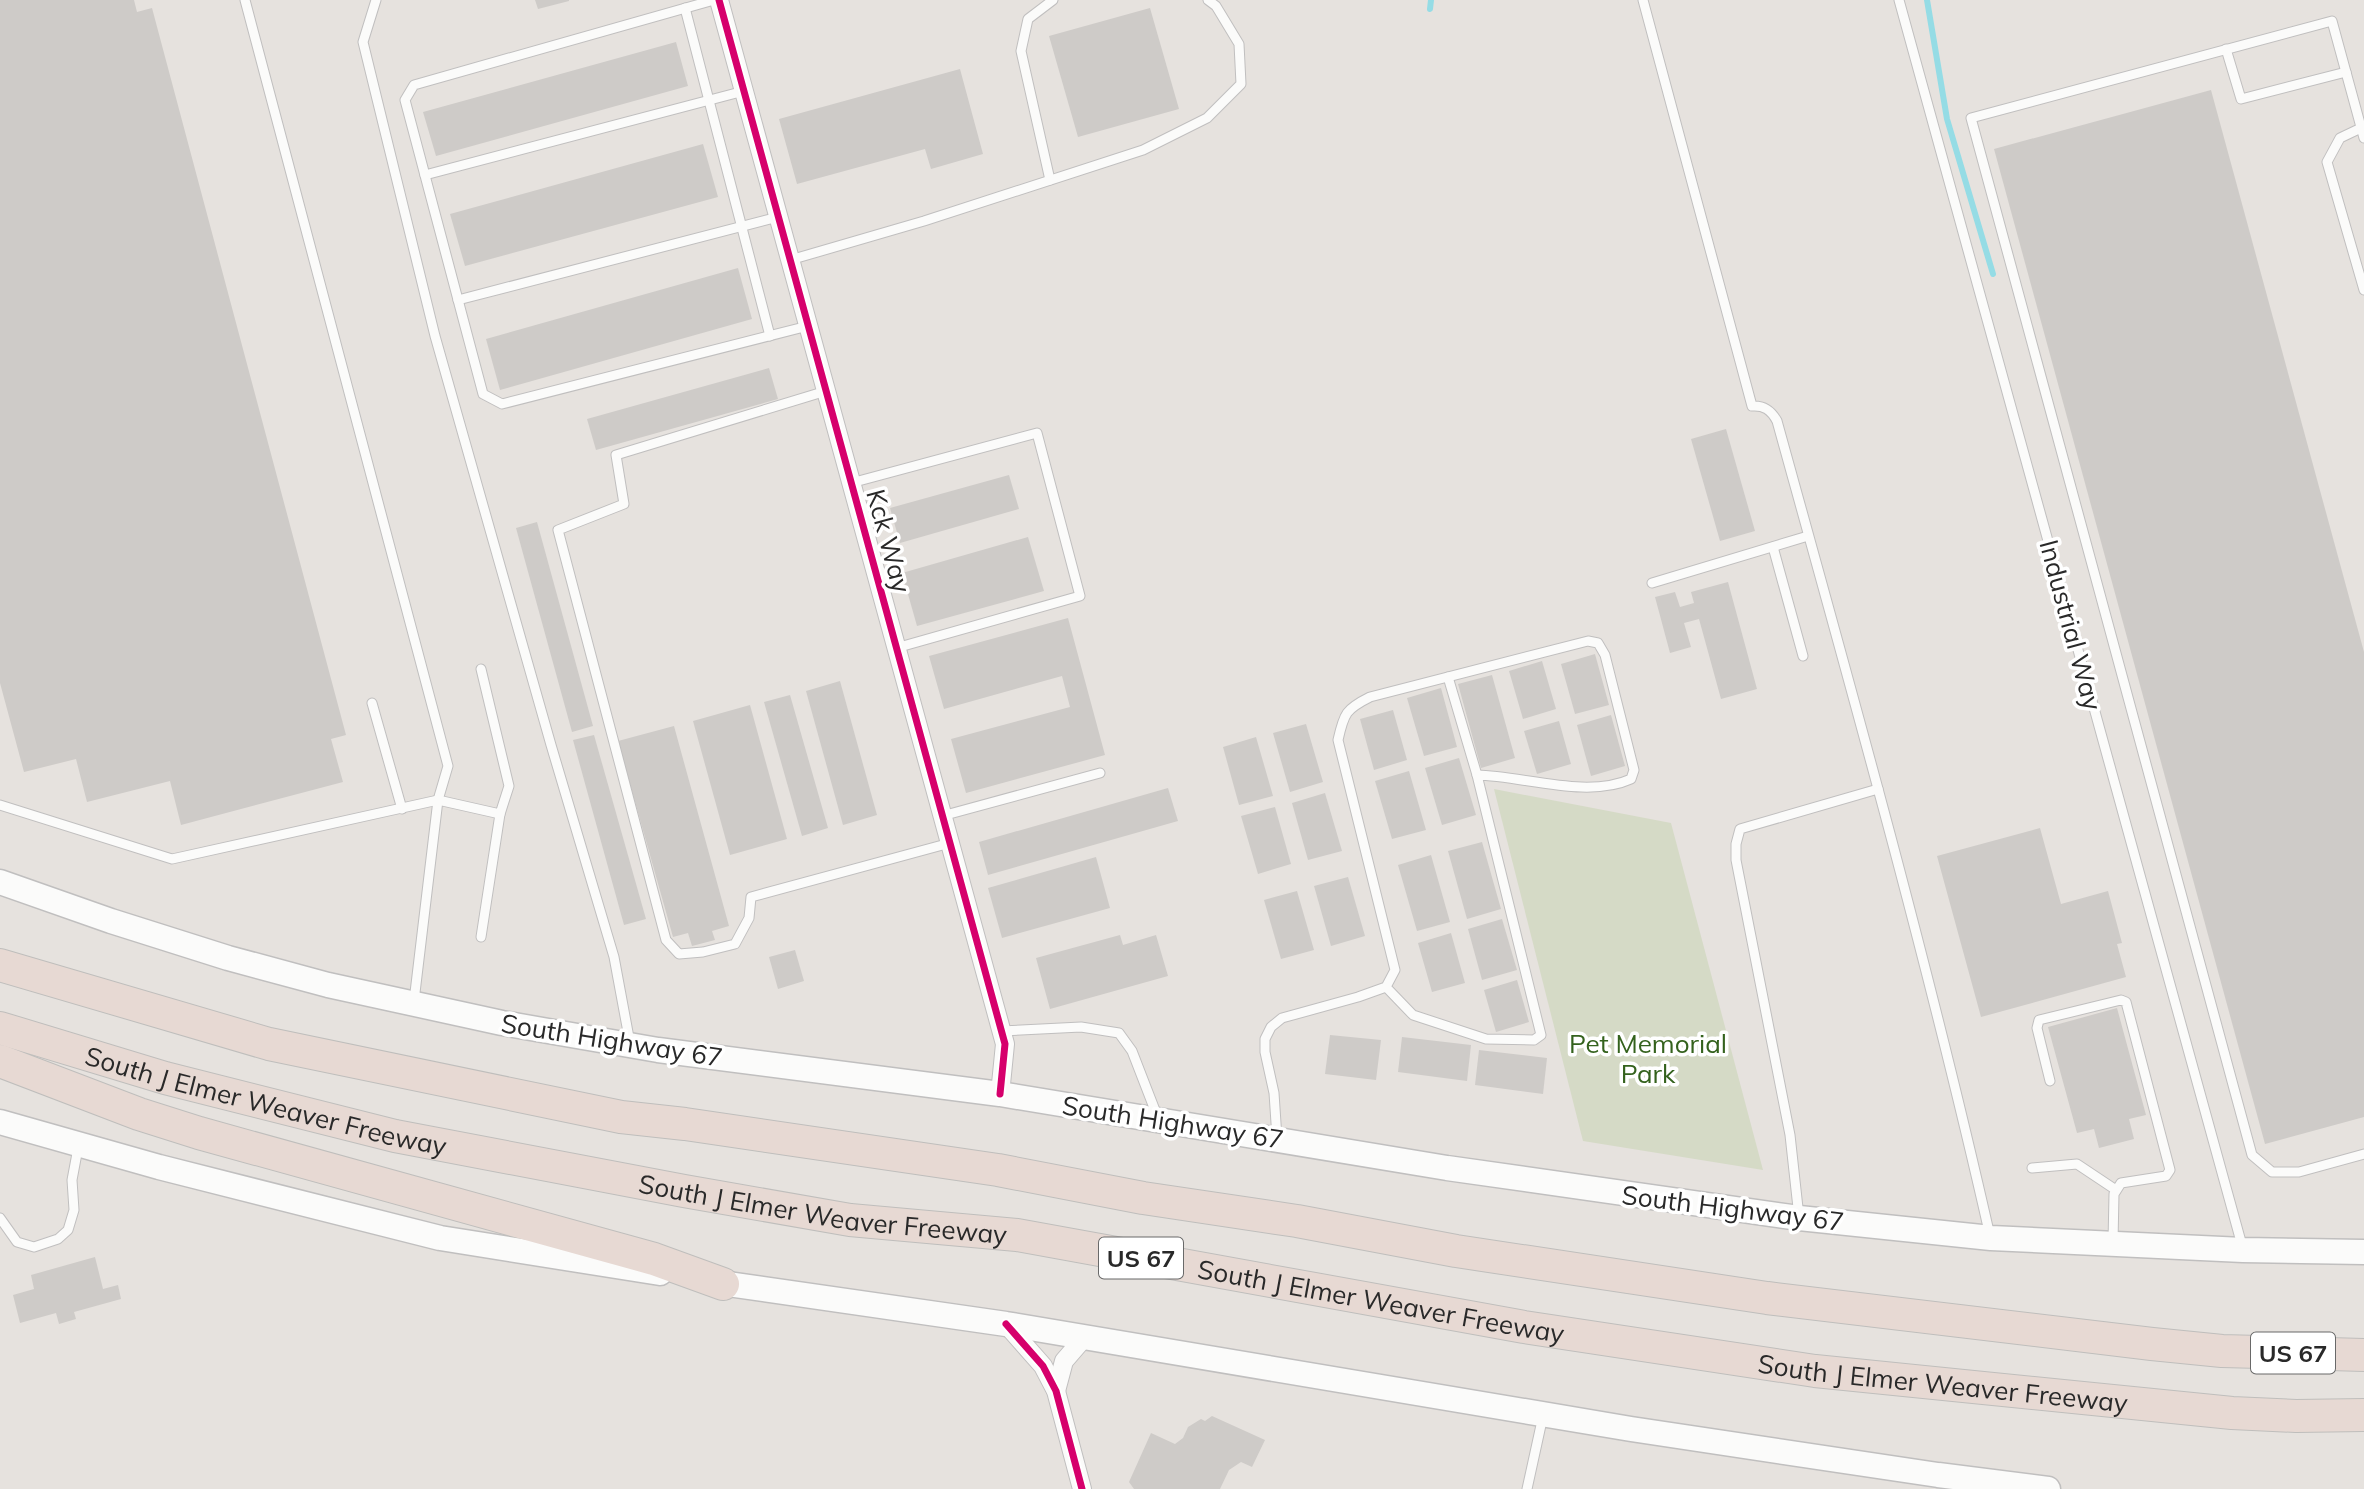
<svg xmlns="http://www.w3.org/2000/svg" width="2364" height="1489" viewBox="0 0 2364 1489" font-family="Mulish,sans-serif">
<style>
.cemetery{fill:#d5dac6}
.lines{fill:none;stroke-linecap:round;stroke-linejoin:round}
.stream{stroke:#95dce5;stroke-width:6}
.building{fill:#cecbc8}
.lane-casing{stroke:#c0bfbf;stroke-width:11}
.street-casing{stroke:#c0bfbf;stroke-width:20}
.secondary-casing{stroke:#c0bfbf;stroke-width:27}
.highway-casing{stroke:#bfbebc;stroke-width:34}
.lane{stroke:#fbfbfa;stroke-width:9}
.street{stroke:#fbfbfa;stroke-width:18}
.secondary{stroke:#fbfbfa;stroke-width:24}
.highway{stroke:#e7d9d3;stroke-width:32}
.cycleway-casing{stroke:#fff;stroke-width:11}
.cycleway{stroke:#d6006c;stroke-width:7}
.labels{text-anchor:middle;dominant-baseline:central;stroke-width:7;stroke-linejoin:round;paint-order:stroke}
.shield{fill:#fff;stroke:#696969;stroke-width:2}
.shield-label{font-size:24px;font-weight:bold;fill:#292929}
.street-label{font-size:26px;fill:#292929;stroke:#fff}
.park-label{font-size:26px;fill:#34621d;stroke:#fff}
</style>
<rect width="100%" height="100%" fill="#e6e2de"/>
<path class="cemetery" d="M1494,789L1671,823L1763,1170L1583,1141Z"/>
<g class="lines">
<g class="stream">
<path d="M1927,0L1947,119L1993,274"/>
<path d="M1430,9L1431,0"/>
</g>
</g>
<g class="building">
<path d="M0,0H134L137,12L152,8L346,735L331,739L343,782L181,825L170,781L87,802L76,759L24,772L0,683Z"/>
<path d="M535,0H569V1L538,9Z"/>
<path d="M1150,8L1179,109L1078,137L1049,36Z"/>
<path d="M676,42L688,86L436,156L423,112Z"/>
<path d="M960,69L983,154L931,169L925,149L797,184L779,119Z"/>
<path d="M2211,90L2364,652V1117L2265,1144L1994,149Z"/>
<path d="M703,144L718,197L465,266L450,214Z"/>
<path d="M738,268L752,319L500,390L486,339Z"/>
<path d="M769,368L778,399L596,450L587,419Z"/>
<path d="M1726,429L1755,531L1720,541L1691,439Z"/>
<path d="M1009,475L1019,509L900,543L890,508Z"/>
<path d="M537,522L593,726L572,732L516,528Z"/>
<path d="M1028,537L1044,591L917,626L902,573Z"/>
<path d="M1728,582L1757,689L1721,699L1699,619L1684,623L1691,647L1670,653L1655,597L1675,592L1680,607L1694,603L1691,592Z"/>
<path d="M1068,618L1105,755L966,793L951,739L1070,707L1062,676L944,709L929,656Z"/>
<path d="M1595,654L1609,705L1575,714L1561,664Z"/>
<path d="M1542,661L1556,709L1523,719L1509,671Z"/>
<path d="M1492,675L1515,758L1481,768L1458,684Z"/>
<path d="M840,681L877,815L843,825L806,691Z"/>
<path d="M1441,688L1457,747L1424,756L1407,698Z"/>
<path d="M790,695L828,828L802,836L764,702Z"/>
<path d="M750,705L787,839L730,855L693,721Z"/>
<path d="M1393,710L1407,760L1374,770L1360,719Z"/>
<path d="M1611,715L1625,766L1591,776L1577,725Z"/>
<path d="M1559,721L1571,764L1537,774L1524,731Z"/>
<path d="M1306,724L1323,782L1290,792L1273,733Z"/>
<path d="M674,726L729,926L712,931L715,940L692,946L688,933L673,937L618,741Z"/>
<path d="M594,735L646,919L624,925L573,740Z"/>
<path d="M1256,737L1273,796L1239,805L1223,747Z"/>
<path d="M1459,758L1476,815L1442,825L1425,768Z"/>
<path d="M1409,771L1426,830L1392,839L1375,781Z"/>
<path d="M1168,788L1178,821L988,875L979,842Z"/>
<path d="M1325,793L1342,851L1308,860L1292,803Z"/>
<path d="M1275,807L1291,864L1258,874L1241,816Z"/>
<path d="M2040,828L2061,904L2108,891L2122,943L2117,944L2126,977L1981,1017L1937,856Z"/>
<path d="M1482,842L1501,909L1467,919L1448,851Z"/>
<path d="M1431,855L1450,922L1417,931L1398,865Z"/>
<path d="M1096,857L1110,908L1002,938L988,888Z"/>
<path d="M1348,877L1365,936L1331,946L1314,886Z"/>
<path d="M1297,891L1314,950L1281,959L1264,900Z"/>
<path d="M1502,919L1517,970L1482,980L1468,929Z"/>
<path d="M1451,933L1465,983L1432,992L1418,943Z"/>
<path d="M1120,935L1123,945L1156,935L1168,976L1050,1009L1036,958Z"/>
<path d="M795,950L804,981L778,989L769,957Z"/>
<path d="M1517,980L1529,1022L1496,1032L1484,990Z"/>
<path d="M2117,1008L2146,1115L2129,1119L2134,1139L2099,1148L2094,1129L2077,1133L2048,1027Z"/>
<path d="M1330,1035L1381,1040L1376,1080L1325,1074Z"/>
<path d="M1402,1037L1471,1045L1467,1081L1398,1072Z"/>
<path d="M1479,1050L1547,1058L1543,1094L1475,1085Z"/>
<path d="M95,1257L103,1289L118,1285L121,1299L74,1312L76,1319L59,1324L56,1313L20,1323L13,1295L34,1289L31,1275Z"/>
<path d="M1212,1416L1265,1440L1252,1467L1241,1462L1229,1470L1220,1489H1134L1129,1482L1151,1433L1175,1444L1183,1438L1188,1427L1201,1419L1205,1421Z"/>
</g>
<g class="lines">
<g class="lane-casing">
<g id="lane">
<path d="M245,0L448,766L438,800L414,1001"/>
<path d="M376,0L363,42L435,336L551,745L614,957L630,1043"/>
<path d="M714,0L414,85L405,100L483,394L502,404L808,326"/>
<path d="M1643,0L1752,406C1764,405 1771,410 1777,421C1852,692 1928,962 1990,1236"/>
<path d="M1899,0L2243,1249"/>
<path d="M685,8L770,336"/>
<path d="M2226,49L2241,99L2346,72"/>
<path d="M2361,128L2340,138L2327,162L2364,290"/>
<path d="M2364,138L2332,21L1971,118L2252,1155L2272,1172H2299L2364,1154"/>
<path d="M425,175L744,91"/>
<path d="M1050,180L1021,51L1028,19L1053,0"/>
<path d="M790,260L924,221L1143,150L1207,118L1241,84L1239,44L1216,6L1208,0"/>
<path d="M458,300L778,217"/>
<path d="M826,391L616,455L624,504L558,530L666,940L679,954L703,952L735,944L749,918L751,897L950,843"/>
<path d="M851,483L1037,433L1080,596L896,648"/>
<path d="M1773,547L1803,656"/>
<path d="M1652,583L1808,536"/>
<path d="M1448,677L1477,775"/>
<path d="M372,703L402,809"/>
<path d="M0,805L172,859L438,800L500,814L509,786L481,669"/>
<path d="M942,816L1100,773"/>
<path d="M481,937L500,814"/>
<path d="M1001,1031L1081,1027L1119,1033L1132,1051L1158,1118"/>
<path d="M2050,1081L2037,1028L2039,1020L2121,1000L2126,1002L2170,1170L2166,1176L2121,1183L2114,1194L2113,1242"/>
<path d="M1277,1138L1274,1093L1265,1052V1039L1271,1027L1282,1018L1358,997L1386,987L1395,970L1338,740C1344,713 1346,709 1370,697L1588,641L1598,643L1605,655L1634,770L1631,779C1587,799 1524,776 1477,775L1541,1035L1534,1040L1486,1039L1413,1015L1386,987"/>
<path d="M2032,1168L2077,1164L2116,1190"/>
<path d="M1799,1217L1790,1135L1736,860V844L1740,829L1878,789"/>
<path d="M0,1218L17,1242L34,1247L58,1239L68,1230L74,1210L72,1180L78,1148"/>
<path d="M1527,1489L1543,1416"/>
</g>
</g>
<g class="street-casing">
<g id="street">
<path d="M719,0L1005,1044L1000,1094"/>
<path d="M1006,1324L1043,1366L1056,1391L1082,1489"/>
<path d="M1056,1391L1064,1361L1083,1339"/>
</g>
</g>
<g class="secondary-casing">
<g id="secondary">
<path d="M0,882L111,921L228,958L328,985L502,1023L658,1050L1000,1094L1447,1168L1799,1218L1991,1238L2243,1250L2364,1252"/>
<path d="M0,1122L159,1167L440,1238L660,1273"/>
<path d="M707,1281L1006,1324L1631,1429L1938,1475L2048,1489"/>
</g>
</g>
<g class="highway-casing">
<g id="highway">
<path d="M0,965L269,1044L621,1117L685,1124L998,1170L1143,1198L1297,1221L1456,1251L1767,1298L2152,1344L2222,1351L2364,1355"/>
<path id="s1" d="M0,1028L165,1078L395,1136L684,1191L850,1220L1017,1235L1524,1327L1815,1371L2232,1413L2296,1416L2364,1415"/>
<path d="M0,1061L139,1114L199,1133L654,1259L723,1284"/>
</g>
</g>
<use href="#lane" class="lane"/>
<use href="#street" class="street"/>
<use href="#secondary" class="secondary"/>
<use href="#highway" class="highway"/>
<g class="cycleway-casing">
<g id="cycleway">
<path d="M719,0L1005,1044L1000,1094"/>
<path d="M1006,1324L1043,1366L1056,1391L1082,1489"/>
</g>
</g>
<use href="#cycleway" class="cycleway"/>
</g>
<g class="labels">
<g class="shield">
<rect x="1099" y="1237.5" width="84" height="41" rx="5"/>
<rect x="2251" y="1332.5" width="84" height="41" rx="5"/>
</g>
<g class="shield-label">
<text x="1141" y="1258">US 67</text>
<text x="2293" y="1353">US 67</text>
</g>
<g class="street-label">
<text transform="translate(889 541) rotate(75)">Kck Way</text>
<text transform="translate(2071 625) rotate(75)">Industrial Way</text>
<text transform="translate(612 1040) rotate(9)">South Highway 67</text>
<text stroke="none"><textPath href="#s1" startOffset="276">South J Elmer Weaver Freeway</textPath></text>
<text transform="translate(1173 1122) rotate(9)">South Highway 67</text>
<text stroke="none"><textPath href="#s1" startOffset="844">South J Elmer Weaver Freeway</textPath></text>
<text transform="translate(1733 1208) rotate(7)">South Highway 67</text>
<text stroke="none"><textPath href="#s1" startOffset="1410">South J Elmer Weaver Freeway</textPath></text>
<text stroke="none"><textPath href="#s1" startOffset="1978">South J Elmer Weaver Freeway</textPath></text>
</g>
<g class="park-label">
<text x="1648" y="1043">Pet Memorial<tspan x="1648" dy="30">Park</tspan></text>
</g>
</g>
</svg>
